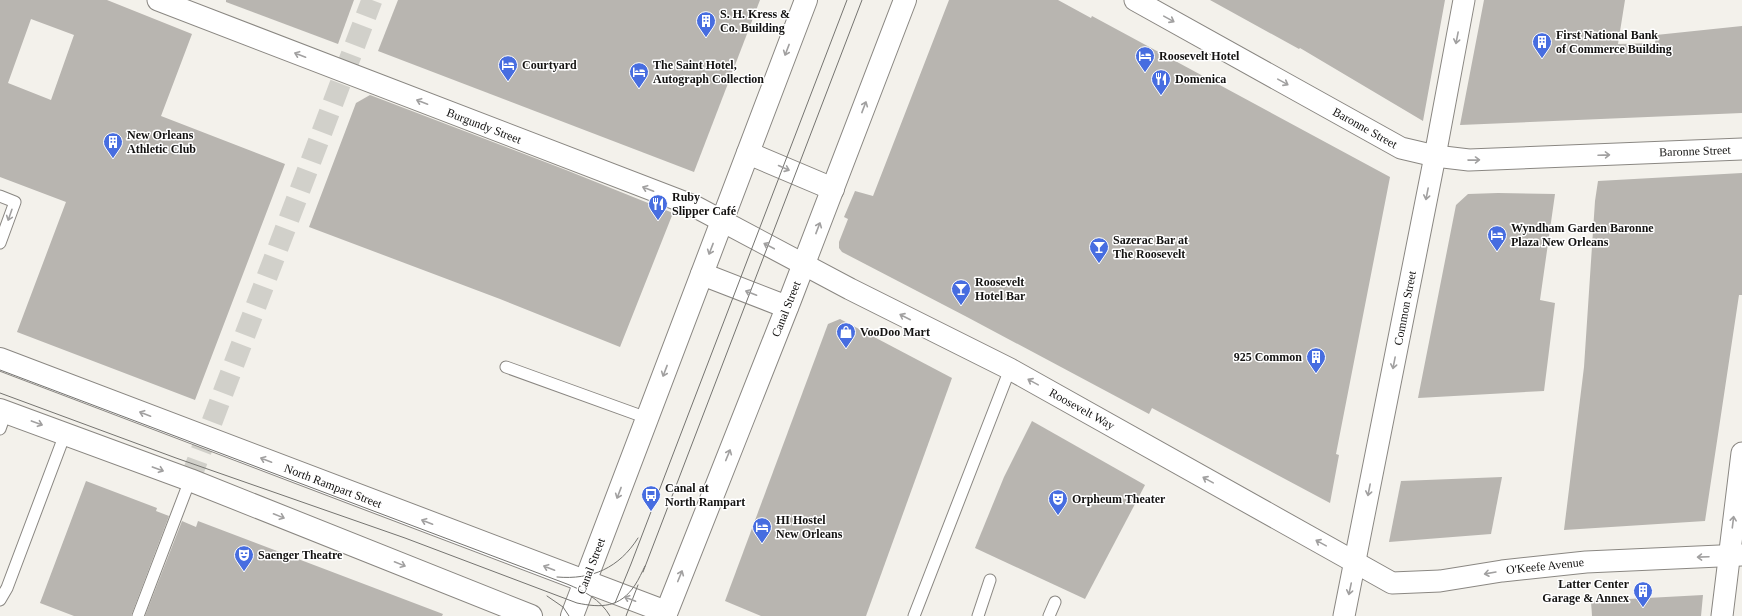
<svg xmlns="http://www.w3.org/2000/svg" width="1742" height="616" viewBox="0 0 1742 616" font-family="Georgia,serif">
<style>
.building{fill:#b8b5b0;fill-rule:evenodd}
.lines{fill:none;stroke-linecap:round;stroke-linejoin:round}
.street-tunnel{stroke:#d1d0ca;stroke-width:21;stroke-dasharray:21 10;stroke-linecap:butt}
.lane-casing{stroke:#8a8782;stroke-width:13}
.street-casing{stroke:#8a8782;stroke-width:23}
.secondary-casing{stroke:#8a8782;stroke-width:24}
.primary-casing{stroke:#8a8782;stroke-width:24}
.lane{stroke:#fff;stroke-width:11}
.street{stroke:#fff;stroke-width:21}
.secondary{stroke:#fff;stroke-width:22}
.primary{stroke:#fff;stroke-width:22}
.tram{stroke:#757470;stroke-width:1}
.oneway{stroke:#a1a0a0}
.labels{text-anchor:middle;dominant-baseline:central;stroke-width:3;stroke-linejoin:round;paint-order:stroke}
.poi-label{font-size:12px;font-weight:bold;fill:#131211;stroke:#fff;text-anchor:start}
.street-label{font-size:12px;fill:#131211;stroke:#fff}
</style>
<rect width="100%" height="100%" fill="#f3f1eb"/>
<g class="building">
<path d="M0,0H107L192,34L161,116L285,164L195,400L17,332L66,202L0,177ZM31,19L74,35L51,100L8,83Z"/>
<path d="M226,0H354L338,44L226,2Z"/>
<path d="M398,0H760L694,172L378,51Z"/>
<path d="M949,0H1058L1091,18L1092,16L1390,177L1336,454L1339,455L1330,503L1152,408L1149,414L967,317L842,252L839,248V242L848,219L844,217L855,191L873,196Z"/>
<path d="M1210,0H1445L1423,121L1300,48L1299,49Z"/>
<path d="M1484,0H1625L1618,44L1655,43L1656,35L1742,26V113L1460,125Z"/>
<path d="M370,95L566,170L673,213L620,347L500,299L309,227L356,103Z"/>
<path d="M1742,173V295H1739L1705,521L1564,530L1584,367L1595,201L1598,181Z"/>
<path d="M1498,193L1555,194L1540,300L1555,303L1544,391L1418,398L1456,205L1468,194Z"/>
<path d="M840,319L952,378L866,616H761L725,601L828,324Z"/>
<path d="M1032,421L1145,485L1085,599L975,548L1004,477Z"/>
<path d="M1502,477L1491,534L1389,542L1401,481Z"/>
<path d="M86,481L157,508L156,511L169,516L131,616H74L40,603Z"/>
<path d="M182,521L196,527L198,521L443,614L442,616H145Z"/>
<path d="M1703,595L1701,616H1592L1591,601Z"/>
</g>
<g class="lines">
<path class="street-tunnel" d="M190,480L372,0"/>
<g class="lane-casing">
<g id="lane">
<path d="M0,196L15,202L0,243"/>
<path d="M506,367L647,418"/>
<path d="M0,429L6,412"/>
<path d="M0,600L7,588L65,434"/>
<path d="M138,616L190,480"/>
<path d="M914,616L1010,369"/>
<path d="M978,616L990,580"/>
<path d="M1049,616L1055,602"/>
</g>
</g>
<g class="street-casing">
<g id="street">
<path d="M158,0L694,206L850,289L1010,369L1392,583L1440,581L1502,571L1586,562L1742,555"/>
<path d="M1135,0L1401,148L1435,156L1469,160L1742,149"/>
<path d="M1344,616L1435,156L1464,0"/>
<path d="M1722,616L1742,453"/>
</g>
</g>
<g class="secondary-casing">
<g id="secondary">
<path d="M0,359L666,612"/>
<path d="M0,410L190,480L531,616"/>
</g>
</g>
<g class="primary-casing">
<g id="primary">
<path d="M748,153L833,189"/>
<path d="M702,274L787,307"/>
<path d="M572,616L806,0"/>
<path d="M665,616L790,300L905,0"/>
</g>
</g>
<use href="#lane" class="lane"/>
<use href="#street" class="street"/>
<use href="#secondary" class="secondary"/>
<use href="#primary" class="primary"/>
<g class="tram">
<path d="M0,370L567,584C584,591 600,599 610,616"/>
<path d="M0,393L176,458L405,538L577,603C601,608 620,608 635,585C639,579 642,572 645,566"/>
<path d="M643,572L862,0"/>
<path d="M557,577C592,580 619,568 638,538"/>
<path d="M547,596L563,607L569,616"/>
<path d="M615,603L631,564L847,0"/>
<path d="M626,616L638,585"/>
</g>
</g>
<defs><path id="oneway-shaft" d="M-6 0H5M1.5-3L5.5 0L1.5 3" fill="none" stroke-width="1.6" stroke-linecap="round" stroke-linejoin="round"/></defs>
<g class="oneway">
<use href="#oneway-shaft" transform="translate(1169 19) rotate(29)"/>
<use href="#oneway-shaft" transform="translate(1457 38) rotate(101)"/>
<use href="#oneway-shaft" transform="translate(787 50) rotate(111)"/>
<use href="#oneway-shaft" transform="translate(300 55) rotate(-159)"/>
<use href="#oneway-shaft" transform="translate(1283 82) rotate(29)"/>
<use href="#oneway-shaft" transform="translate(422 102) rotate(-159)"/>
<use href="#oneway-shaft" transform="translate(864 107) rotate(-69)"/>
<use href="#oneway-shaft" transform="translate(1604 155) rotate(-2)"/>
<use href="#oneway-shaft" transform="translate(1474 160) rotate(-1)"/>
<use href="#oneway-shaft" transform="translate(784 168) rotate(24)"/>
<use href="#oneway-shaft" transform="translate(648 189) rotate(-159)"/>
<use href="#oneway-shaft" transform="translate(1427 194) rotate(101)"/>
<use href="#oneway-shaft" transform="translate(10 215) rotate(109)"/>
<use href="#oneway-shaft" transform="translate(818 228) rotate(-69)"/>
<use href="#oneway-shaft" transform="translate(769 246) rotate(-152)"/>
<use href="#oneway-shaft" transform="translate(711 249) rotate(111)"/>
<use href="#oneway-shaft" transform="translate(751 293) rotate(-159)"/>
<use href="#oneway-shaft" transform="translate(905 317) rotate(-153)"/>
<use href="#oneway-shaft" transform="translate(1394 363) rotate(101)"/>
<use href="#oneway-shaft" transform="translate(665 371) rotate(111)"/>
<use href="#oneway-shaft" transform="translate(1033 382) rotate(-151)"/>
<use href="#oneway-shaft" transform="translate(145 414) rotate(-159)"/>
<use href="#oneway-shaft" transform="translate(37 423) rotate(20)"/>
<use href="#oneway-shaft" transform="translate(728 455) rotate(-68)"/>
<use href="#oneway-shaft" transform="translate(266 460) rotate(-159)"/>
<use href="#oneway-shaft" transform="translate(158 469) rotate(20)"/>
<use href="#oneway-shaft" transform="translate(1208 480) rotate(-151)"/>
<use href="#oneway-shaft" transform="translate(1369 490) rotate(101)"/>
<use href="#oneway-shaft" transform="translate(619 493) rotate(111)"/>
<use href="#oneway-shaft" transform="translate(279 516) rotate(22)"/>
<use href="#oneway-shaft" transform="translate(427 522) rotate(-159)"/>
<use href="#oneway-shaft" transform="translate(1733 522) rotate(-83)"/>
<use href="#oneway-shaft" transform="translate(1321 543) rotate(-151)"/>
<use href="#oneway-shaft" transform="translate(1703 557) rotate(178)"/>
<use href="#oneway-shaft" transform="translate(400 564) rotate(22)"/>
<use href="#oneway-shaft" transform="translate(549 568) rotate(-159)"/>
<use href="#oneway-shaft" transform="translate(1490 573) rotate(170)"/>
<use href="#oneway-shaft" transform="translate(680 576) rotate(-68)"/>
<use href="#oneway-shaft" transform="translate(1350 589) rotate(102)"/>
<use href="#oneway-shaft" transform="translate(630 599) rotate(-159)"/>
</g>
<defs>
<g id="building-pin" transform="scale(1)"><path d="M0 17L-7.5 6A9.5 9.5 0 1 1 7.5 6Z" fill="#476de0" stroke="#fff"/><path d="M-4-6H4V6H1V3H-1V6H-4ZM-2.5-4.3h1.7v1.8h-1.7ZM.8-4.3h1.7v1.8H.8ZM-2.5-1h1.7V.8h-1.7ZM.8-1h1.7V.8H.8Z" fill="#fff"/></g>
<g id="hotel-pin" transform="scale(1)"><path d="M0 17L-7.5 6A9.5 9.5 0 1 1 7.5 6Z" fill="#476de0" stroke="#fff"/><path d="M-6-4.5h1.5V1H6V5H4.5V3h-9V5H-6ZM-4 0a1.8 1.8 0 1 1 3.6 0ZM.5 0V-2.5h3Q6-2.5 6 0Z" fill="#fff"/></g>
<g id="restaurant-pin" transform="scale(1)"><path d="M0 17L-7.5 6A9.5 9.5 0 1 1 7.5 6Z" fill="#476de0" stroke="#fff"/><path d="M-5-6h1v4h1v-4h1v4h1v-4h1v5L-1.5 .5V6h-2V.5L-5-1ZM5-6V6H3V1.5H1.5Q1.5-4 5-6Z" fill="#fff"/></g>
<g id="bar-pin" transform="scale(1)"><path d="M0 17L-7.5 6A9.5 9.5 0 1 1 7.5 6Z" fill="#476de0" stroke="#fff"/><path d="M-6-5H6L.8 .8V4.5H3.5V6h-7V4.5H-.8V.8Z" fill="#fff"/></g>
<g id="shop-pin" transform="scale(1)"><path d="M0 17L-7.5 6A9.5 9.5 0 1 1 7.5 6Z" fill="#476de0" stroke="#fff"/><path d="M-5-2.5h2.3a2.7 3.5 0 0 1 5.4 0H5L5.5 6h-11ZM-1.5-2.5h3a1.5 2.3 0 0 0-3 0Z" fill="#fff"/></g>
<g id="bus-pin" transform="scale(1)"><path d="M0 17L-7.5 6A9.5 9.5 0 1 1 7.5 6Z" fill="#476de0" stroke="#fff"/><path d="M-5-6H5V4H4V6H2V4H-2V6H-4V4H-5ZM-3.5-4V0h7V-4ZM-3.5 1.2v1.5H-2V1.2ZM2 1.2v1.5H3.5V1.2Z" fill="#fff"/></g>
<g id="theatre-pin" transform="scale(1)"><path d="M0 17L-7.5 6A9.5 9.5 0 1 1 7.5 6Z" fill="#476de0" stroke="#fff"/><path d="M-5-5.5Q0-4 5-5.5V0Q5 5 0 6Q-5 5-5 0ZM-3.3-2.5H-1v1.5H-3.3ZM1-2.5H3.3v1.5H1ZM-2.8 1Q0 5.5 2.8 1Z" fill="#fff"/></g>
</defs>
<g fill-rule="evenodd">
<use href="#building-pin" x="706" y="21"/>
<use href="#building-pin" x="1542" y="42"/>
<use href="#hotel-pin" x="1145" y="56"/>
<use href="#hotel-pin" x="508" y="65"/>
<use href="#hotel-pin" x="639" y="72"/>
<use href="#restaurant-pin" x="1161" y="79"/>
<use href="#building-pin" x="113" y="142"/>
<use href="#restaurant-pin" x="658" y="204"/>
<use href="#hotel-pin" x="1497" y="235"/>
<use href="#bar-pin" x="1099" y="247"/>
<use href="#bar-pin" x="961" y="289"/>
<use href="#shop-pin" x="846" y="332"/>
<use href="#building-pin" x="1316" y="357"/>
<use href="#bus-pin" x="651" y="495"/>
<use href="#theatre-pin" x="1058" y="499"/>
<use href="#hotel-pin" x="762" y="527"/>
<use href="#theatre-pin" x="244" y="555"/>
<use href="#building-pin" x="1643" y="591"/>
</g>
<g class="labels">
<g class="poi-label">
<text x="720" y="14">S. H. Kress &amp;<tspan x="720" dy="14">Co. Building</tspan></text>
<text x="1556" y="35">First National Bank<tspan x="1556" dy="14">of Commerce Building</tspan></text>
<text x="1159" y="56">Roosevelt Hotel</text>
<text x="522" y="65">Courtyard</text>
<text x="653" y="65">The Saint Hotel,<tspan x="653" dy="14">Autograph Collection</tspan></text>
<text x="1175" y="79">Domenica</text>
<text x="127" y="135">New Orleans<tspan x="127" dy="14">Athletic Club</tspan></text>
<text x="672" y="197">Ruby<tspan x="672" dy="14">Slipper Café</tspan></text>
<text x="1511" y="228">Wyndham Garden Baronne<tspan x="1511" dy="14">Plaza New Orleans</tspan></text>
<text x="1113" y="240">Sazerac Bar at<tspan x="1113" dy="14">The Roosevelt</tspan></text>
<text x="975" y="282">Roosevelt<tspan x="975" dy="14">Hotel Bar</tspan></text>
<text x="860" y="332">VooDoo Mart</text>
<text x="1302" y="357" text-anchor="end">925 Common</text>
<text x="665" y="488">Canal at<tspan x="665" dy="14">North Rampart</tspan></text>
<text x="1072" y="499">Orpheum Theater</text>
<text x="776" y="520">HI Hostel<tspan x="776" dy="14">New Orleans</tspan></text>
<text x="258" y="555">Saenger Theatre</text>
<text x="1629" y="584" text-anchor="end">Latter Center<tspan x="1629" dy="14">Garage &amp; Annex</tspan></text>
</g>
<g class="street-label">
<text transform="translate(484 126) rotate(21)">Burgundy Street</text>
<text transform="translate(1365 128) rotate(29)">Baronne Street</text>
<text transform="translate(1695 151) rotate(-2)">Baronne Street</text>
<text transform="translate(1405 308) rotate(-79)">Common Street</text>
<text transform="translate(786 309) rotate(-68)">Canal Street</text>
<text transform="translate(1082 409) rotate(29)">Roosevelt Way</text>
<text transform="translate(333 486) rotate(21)">North Rampart Street</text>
<text transform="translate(591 566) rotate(-69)">Canal Street</text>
<text transform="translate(1545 566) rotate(-6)">O'Keefe Avenue</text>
</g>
</g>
</svg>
